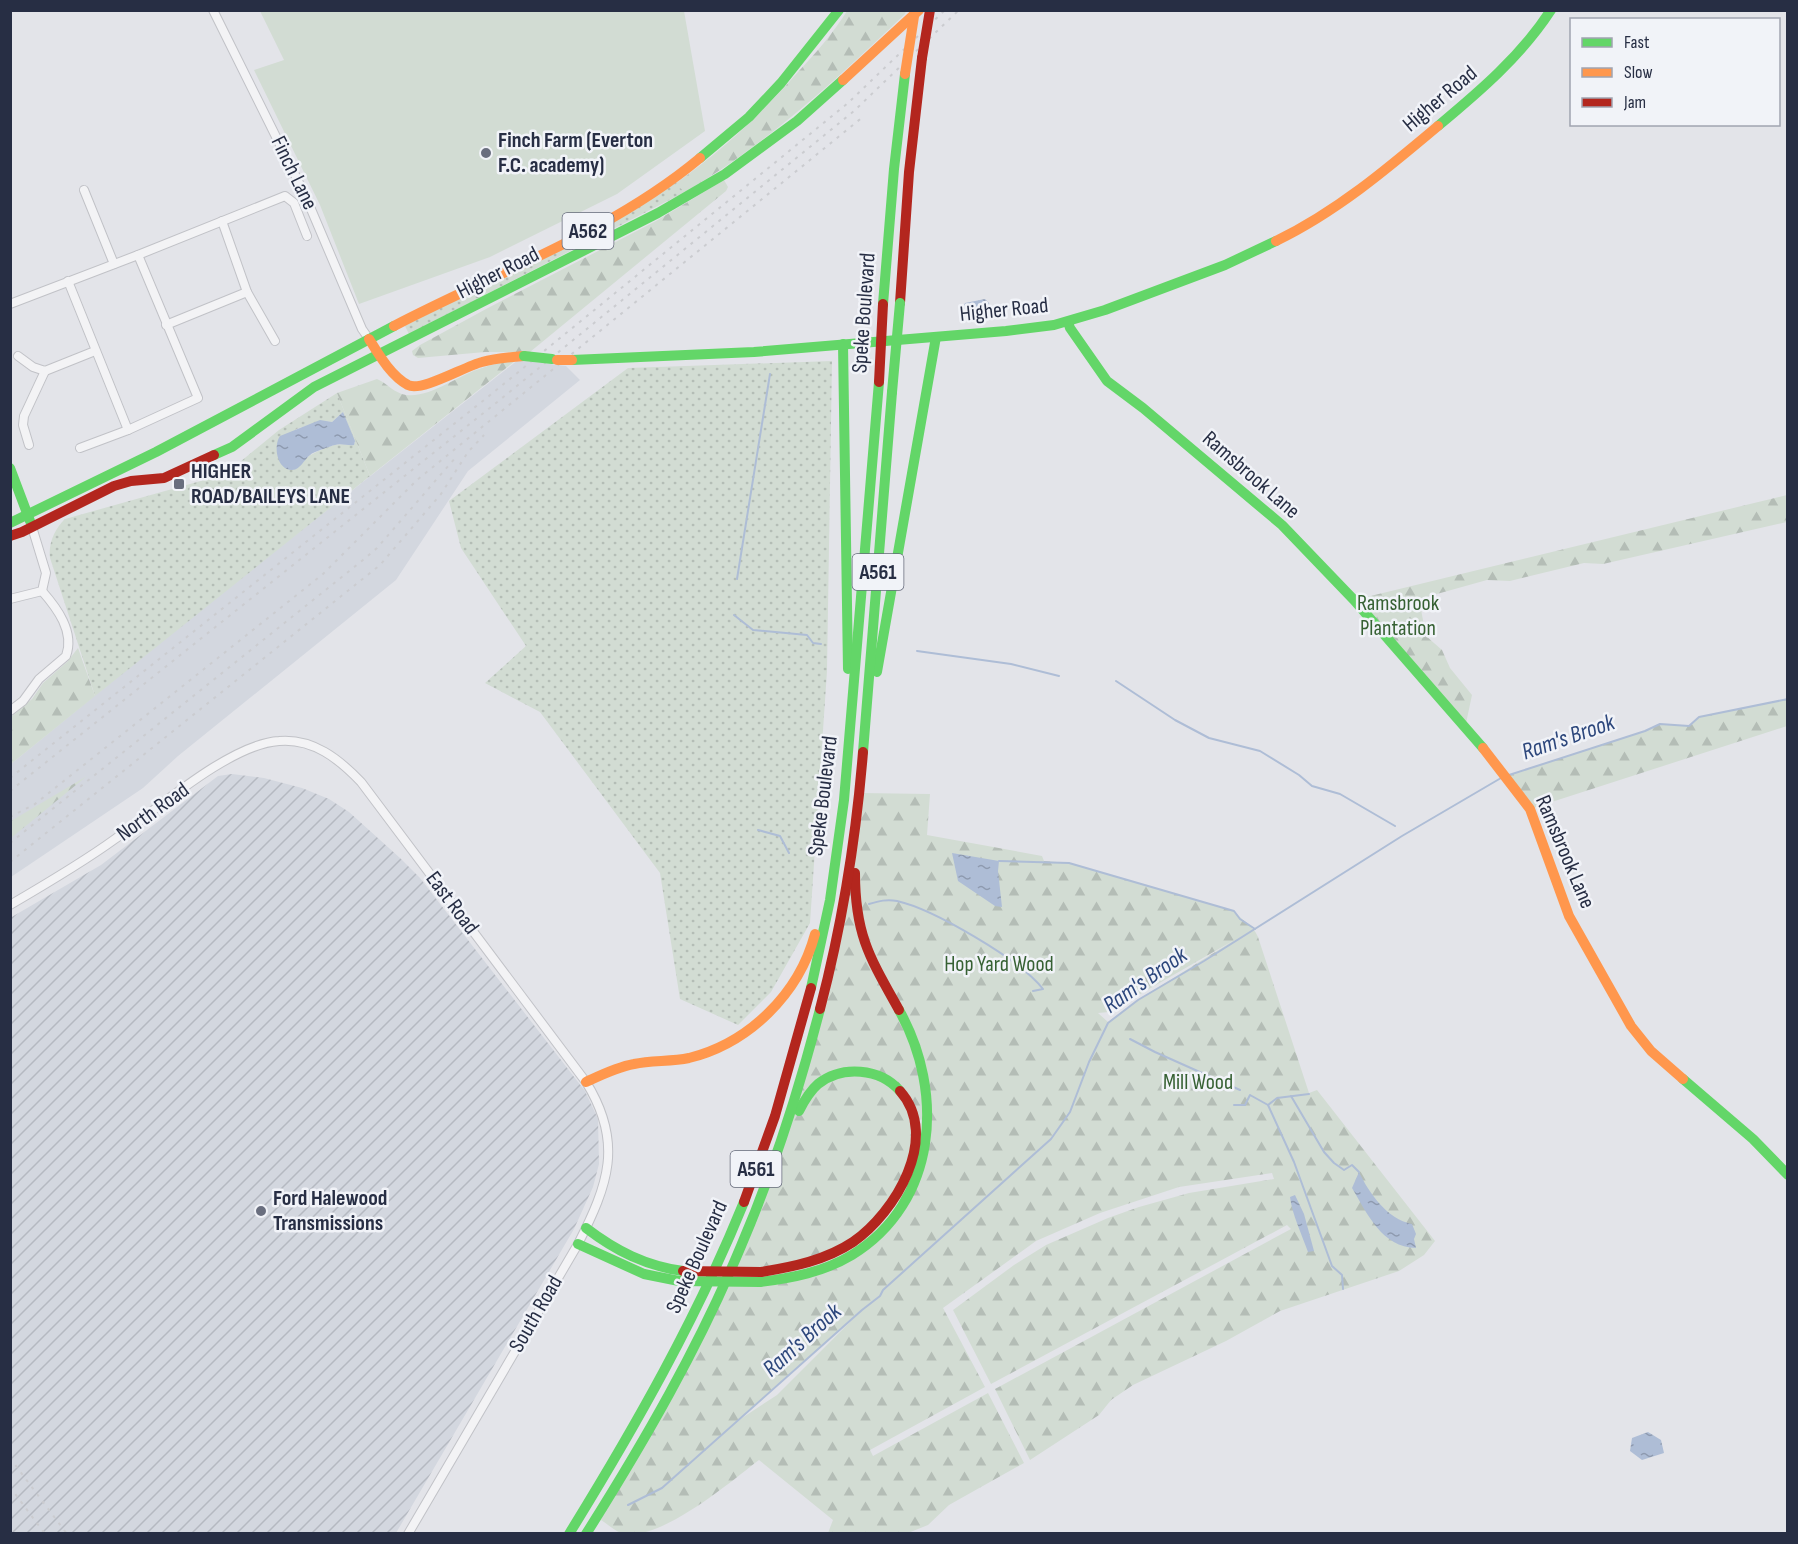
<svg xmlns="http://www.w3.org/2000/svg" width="1798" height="1544" viewBox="0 0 1798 1544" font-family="'Sofia Sans Condensed',sans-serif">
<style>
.built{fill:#d3d7df}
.industrial{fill:url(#industrial-furrows)}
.grass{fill:url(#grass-dots);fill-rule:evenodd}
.forest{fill:url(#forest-firs);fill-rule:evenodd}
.pitch{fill:#d2dcd3}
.water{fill:url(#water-ripples)}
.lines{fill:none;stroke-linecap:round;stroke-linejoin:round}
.stream{stroke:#aebdd6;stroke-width:2}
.street-casing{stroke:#c1c2c7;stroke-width:10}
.street{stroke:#f3f3f5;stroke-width:8}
.fast{stroke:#63d668;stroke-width:10}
.slow{stroke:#ff974d;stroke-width:10}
.jam{stroke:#b3261e;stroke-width:10}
.rail{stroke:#cbccd0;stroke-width:2;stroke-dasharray:3 6;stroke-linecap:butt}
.fast-bridge{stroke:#63d668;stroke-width:10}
.slow-bridge{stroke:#ff974d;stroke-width:10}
.jam-bridge{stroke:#b3261e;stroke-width:10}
.poi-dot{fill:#696e7e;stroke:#f1f3f8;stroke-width:2}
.labels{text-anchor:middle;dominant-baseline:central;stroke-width:5;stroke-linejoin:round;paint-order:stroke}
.shield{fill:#f1f3f8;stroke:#64697a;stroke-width:1.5}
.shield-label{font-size:21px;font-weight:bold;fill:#272e44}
.street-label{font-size:22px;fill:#272e44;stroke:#f1f3f8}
.poi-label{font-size:22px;font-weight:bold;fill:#272e44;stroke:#f1f3f8;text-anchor:start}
.park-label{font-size:22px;fill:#366133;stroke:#f1f3f8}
.water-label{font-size:24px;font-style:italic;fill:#2d477c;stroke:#f1f3f8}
</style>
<defs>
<pattern id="industrial-furrows" width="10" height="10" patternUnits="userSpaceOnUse" patternTransform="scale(1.5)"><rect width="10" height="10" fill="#d3d7df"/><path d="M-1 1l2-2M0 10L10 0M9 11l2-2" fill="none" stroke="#b5b9c1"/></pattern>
<pattern id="grass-dots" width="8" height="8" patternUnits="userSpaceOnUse" patternTransform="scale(1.5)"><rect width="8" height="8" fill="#d2dcd3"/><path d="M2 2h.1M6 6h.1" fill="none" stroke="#b4bdb6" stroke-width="1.8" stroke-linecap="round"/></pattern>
<pattern id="forest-firs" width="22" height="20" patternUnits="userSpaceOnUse" patternTransform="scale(1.5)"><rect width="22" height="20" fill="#d2dcd3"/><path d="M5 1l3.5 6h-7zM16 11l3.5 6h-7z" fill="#b4bdb6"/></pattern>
<pattern id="water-ripples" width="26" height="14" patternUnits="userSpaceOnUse" patternTransform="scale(1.5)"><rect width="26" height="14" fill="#aebdd6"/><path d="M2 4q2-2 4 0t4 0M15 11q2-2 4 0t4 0" fill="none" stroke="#8e9aaf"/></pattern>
</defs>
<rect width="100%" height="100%" fill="#e3e4e9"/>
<path class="built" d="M518,360L566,366L580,380L468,471L396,580L178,756L143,788L11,877L10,838L12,836L10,834L11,764L195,614Z"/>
<path class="industrial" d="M232,774L264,778L302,788L329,799L349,812L400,858L420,878L585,1091L598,1119L599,1164L593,1187L574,1229L396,1533H11L10,918L101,865L218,776Z"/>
<g class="grass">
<path d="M679,181L685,192L409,334L405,326Z"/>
<path d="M832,361L827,671L810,923L771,992L738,1025L680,999L660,873L540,712L485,683L526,646L461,548L449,501L628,368Z"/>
<path d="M337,393L370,476L95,696L50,558C48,544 55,528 65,519L215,477L240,462L279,430ZM343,412L355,443C348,446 342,443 334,445C328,447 311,453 307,458L296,429L323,421L332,422Z"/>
</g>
<g class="forest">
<path d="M847,11H906L905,14C853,64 798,115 739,157C721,170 703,181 685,192L680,188L679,181C725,148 761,114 798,72C816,53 833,33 847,11Z"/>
<path d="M724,180L728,187L726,191L530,352H485L418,358L413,355L412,351L420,345L486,309L656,221Z"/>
<path d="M515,361L370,476L337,393L377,379C388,384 394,393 406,395C431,398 458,375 482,368C492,364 504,363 515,361Z"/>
<path d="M1787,495V522L1603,564L1584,563L1510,581L1487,580L1419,599L1426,636L1442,650L1450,668L1472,695L1465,728L1354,600Z"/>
<path d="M78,648L95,696L11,764V717L32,699L43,683L67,662Z"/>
<path d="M1787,699V726L1530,809L1506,776L1645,731L1660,724L1689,726L1699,717Z"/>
<path d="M87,776L11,838V821Z"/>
<path d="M860,793L930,794L927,835L1042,856L1044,861L1069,863L1234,911C1242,921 1253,925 1258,937L1309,1093L1317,1090L1435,1241L1424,1255L1399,1271L1280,1311L1226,1341L1133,1385L1111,1400L1099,1415L1030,1460L995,1389L1291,1229L1287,1225L991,1384L953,1310L1014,1265L1046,1245L1108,1218L1139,1207L1189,1193L1274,1179L1272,1173L1179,1187L1100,1213L1036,1241L943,1308L985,1387L870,1450L873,1456L988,1393L1024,1463L949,1505L928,1525L908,1533H828L833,1520L759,1460C730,1482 658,1544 621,1533C614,1530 607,1524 601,1520L612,1492L674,1385L728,1282C753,1282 777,1282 802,1276C874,1259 927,1193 928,1119L916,1120C917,1192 865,1252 796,1267C784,1269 771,1273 759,1272C750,1271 741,1268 732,1266C799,1110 840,961 860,793ZM1236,939L1138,1000L1108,1022L1098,1013L1109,1012ZM863,1309L777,1395L739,1420L740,1419Z"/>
</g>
<path class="pitch" d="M260,11H684L705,131L617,194L490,257L359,304L320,205L254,70L284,60Z"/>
<g class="water">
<path d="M985,299L989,303L990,308L984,312L966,316L962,309L965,303Z"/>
<path d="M343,412L355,441L354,445C348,446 341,443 335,445C330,446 318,451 313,453C305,457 301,470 292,470C277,470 273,446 280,436L320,420L332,422Z"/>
<path d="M952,853L999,861L998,871L1002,907L995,906L958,881Z"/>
<path d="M1359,1172C1369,1193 1387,1219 1412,1224L1416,1234L1414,1239L1416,1248C1382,1247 1368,1215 1352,1188Z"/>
<path d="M1295,1195L1304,1214L1314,1251L1308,1252C1302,1235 1292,1214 1290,1197Z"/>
<path d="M1648,1432L1661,1440L1664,1453L1642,1460L1630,1451L1632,1438Z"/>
</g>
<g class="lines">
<g class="stream">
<path d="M737,579L770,374"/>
<path d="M734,615L753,630L807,635L813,643L821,644"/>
<path d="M917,651L1011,664L1059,676"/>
<path d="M1116,681L1175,720L1209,738L1260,751L1299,775L1312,786L1340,794L1395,826"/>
<path d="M1509,775L1645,731L1660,724L1689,726L1699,717L1788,699"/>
<path d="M758,830L780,836L789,853"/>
<path d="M999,861L1069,863L1234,911L1240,919L1255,929"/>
<path d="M869,904C879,901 887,899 897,901C933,909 1021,960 1043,989L1033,991"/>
<path d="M1130,1039L1155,1052L1240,1090"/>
<path d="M1291,1096L1324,1152L1334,1163L1344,1170L1352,1165L1359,1172"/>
<path d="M1234,1105H1245L1250,1095L1268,1105L1294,1162L1332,1266L1342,1275L1343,1289"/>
<path d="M1268,1105L1277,1098L1309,1094"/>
<path d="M628,1505L662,1488L862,1310L880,1296L883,1290L1051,1139L1070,1112L1089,1062L1108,1023L1138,1000L1204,961L1402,836L1501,778"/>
</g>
<g class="street-casing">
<g id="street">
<path d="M213,10L305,195L362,329L369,339"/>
<path d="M84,190L114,264"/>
<path d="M222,221L247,292L275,341"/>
<path d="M68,281L128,430"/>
<path d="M10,304L138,255L285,196L294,203L307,236"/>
<path d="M166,325L247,292"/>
<path d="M18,356L33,367L45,371L95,351"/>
<path d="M29,445L23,425L24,416L45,371"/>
<path d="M80,448L128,430L198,398L138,255"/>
<path d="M10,599L42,591L46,573L32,527"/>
<path d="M10,711L23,701L39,679L66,656C75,632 57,608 42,591"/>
<path d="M10,905C46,884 82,863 115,839C156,810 230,744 279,741C313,738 339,759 361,782L586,1082C624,1143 608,1185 578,1244L408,1534"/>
</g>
</g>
<use href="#street" class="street"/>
<g class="fast">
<path d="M1438,126C1480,91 1521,56 1551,10"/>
<path d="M700,158L749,117L781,83L839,10"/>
<path d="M883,304L894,169L905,74"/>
<path d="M1068,322L1070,328L1107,381L1143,408L1282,525L1354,600L1483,748"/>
<path d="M843,344L848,669"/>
<path d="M572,360L754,352L1006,331L1054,325L1105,310L1225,265L1276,241"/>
<path d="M214,455L232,447L314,387L658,213L725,174L797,121L843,80"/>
<path d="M10,468L30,521"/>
<path d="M10,523L156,452L394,326"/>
<path d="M877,672L936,337"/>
<path d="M863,752L892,392"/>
<path d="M811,988L830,900L844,800L879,382"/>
<path d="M1683,1079L1753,1139L1788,1175"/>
<path d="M799,1111C804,1101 810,1091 818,1084C842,1065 880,1068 900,1091"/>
<path d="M586,1228C616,1251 646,1266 683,1271"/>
<path d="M578,1244L644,1274L679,1281"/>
<path d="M760,1282C792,1278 824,1272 852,1255C938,1202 945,1092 899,1010"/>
<path d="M569,1534C635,1427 697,1318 744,1202"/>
<path d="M586,1534C644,1442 699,1347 741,1246C774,1169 799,1090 820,1009"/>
</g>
<g class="slow">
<path d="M843,80L919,10"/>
<path d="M1276,241C1336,212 1387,169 1438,126"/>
<path d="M394,326C497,272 610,233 700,158"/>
<path d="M369,339C379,355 391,376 408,385C422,392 465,366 482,362C496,358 510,357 524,356"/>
<path d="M1483,748L1530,809L1569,916L1631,1026L1651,1051L1683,1079"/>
<path d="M586,1082C601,1075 617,1067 634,1064C652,1060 670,1062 689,1058C749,1043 799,994 815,934"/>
</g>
<g class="jam">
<path d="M900,303L909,172L922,58"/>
<path d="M10,536L22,532L114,486L131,481L164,478L214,455"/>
<path d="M855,873C855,935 870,958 899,1010"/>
<path d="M820,1009C842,925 856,839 863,752"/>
<path d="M744,1202L775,1116L811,988"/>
<path d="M761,1272C793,1267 826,1260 853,1242C895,1213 941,1137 900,1091"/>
</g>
<g class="rail">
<path d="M10,778L489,396L848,103L945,10"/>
<path d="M10,791L496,403L854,111L959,10"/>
<path d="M10,817L35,804L323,574L417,480L864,116"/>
<path d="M10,843L363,560L377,548L456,457"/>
<path d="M10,862L380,565L441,494L468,452L484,435"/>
<path d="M10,1458L67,1534"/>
<path d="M10,1487L45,1534"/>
</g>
<g class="fast-bridge">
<path d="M524,356L552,359"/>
<path d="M892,392L900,303"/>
<path d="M679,1281L760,1282"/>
</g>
<g class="slow-bridge">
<path d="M905,74L915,10"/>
<path d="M557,360H572"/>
</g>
<g class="jam-bridge">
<path d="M922,58L930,10"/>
<path d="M879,382L883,304"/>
<path d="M683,1271L761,1272"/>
</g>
</g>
<g class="poi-dot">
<circle cx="486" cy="153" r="6"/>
<rect x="173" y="478" width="12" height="12" rx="3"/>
<circle cx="261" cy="1211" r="6"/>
</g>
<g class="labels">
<g class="shield">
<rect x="562.5" y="213" width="51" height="36" rx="4.5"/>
<rect x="852.5" y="554" width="51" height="36" rx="4.5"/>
<rect x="730.5" y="1151" width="51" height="36" rx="4.5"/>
</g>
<g class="shield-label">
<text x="588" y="231">A562</text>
<text x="878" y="572">A561</text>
<text x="756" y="1169">A561</text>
</g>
<g class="street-label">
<text transform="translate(1440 99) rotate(-40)">Higher Road</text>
<text transform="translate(294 173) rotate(64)">Finch Lane</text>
<text transform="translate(498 273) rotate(-27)">Higher Road</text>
<text transform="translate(1004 310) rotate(-6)">Higher Road</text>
<text transform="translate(864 313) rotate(-86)">Speke Boulevard</text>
<text transform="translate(1251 475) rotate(41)">Ramsbrook Lane</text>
<text transform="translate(823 796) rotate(-83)">Speke Boulevard</text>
<text transform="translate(153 812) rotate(-36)">North Road</text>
<text transform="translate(1565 852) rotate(67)">Ramsbrook Lane</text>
<text transform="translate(452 903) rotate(53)">East Road</text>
<text transform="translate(697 1257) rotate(-66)">Speke Boulevard</text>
<text transform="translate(536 1314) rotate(-60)">South Road</text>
</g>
<g class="poi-label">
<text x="498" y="140">Finch Farm (Everton<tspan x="498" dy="25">F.C. academy)</tspan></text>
<text x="191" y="471">HIGHER<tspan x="191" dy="25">ROAD/BAILEYS LANE</tspan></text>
<text x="273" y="1198">Ford Halewood<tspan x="273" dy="25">Transmissions</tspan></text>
</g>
<g class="park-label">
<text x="1398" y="603">Ramsbrook<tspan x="1398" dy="25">Plantation</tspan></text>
<text x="999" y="964">Hop Yard Wood</text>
<text x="1198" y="1082">Mill Wood</text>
</g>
<g class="water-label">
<text transform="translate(1568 737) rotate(-19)">Ram's Brook</text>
<text transform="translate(1145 980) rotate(-35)">Ram's Brook</text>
<text transform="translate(802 1340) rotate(-42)">Ram's Brook</text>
</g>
</g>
<rect width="1798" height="1544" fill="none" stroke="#272e44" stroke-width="24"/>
<rect x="1570" y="18" width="210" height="108" fill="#f1f3f8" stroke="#a0a4b0" stroke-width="1.5"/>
<rect x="1582" y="38" width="30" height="9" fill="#63d668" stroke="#a0a4b0" stroke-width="1.5"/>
<text x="1624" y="48" font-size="18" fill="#272e44">Fast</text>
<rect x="1582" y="68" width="30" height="9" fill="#ff974d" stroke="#a0a4b0" stroke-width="1.5"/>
<text x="1624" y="78" font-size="18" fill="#272e44">Slow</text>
<rect x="1582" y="98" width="30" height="9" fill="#b3261e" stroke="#a0a4b0" stroke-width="1.5"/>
<text x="1624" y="108" font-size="18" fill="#272e44">Jam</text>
</svg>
